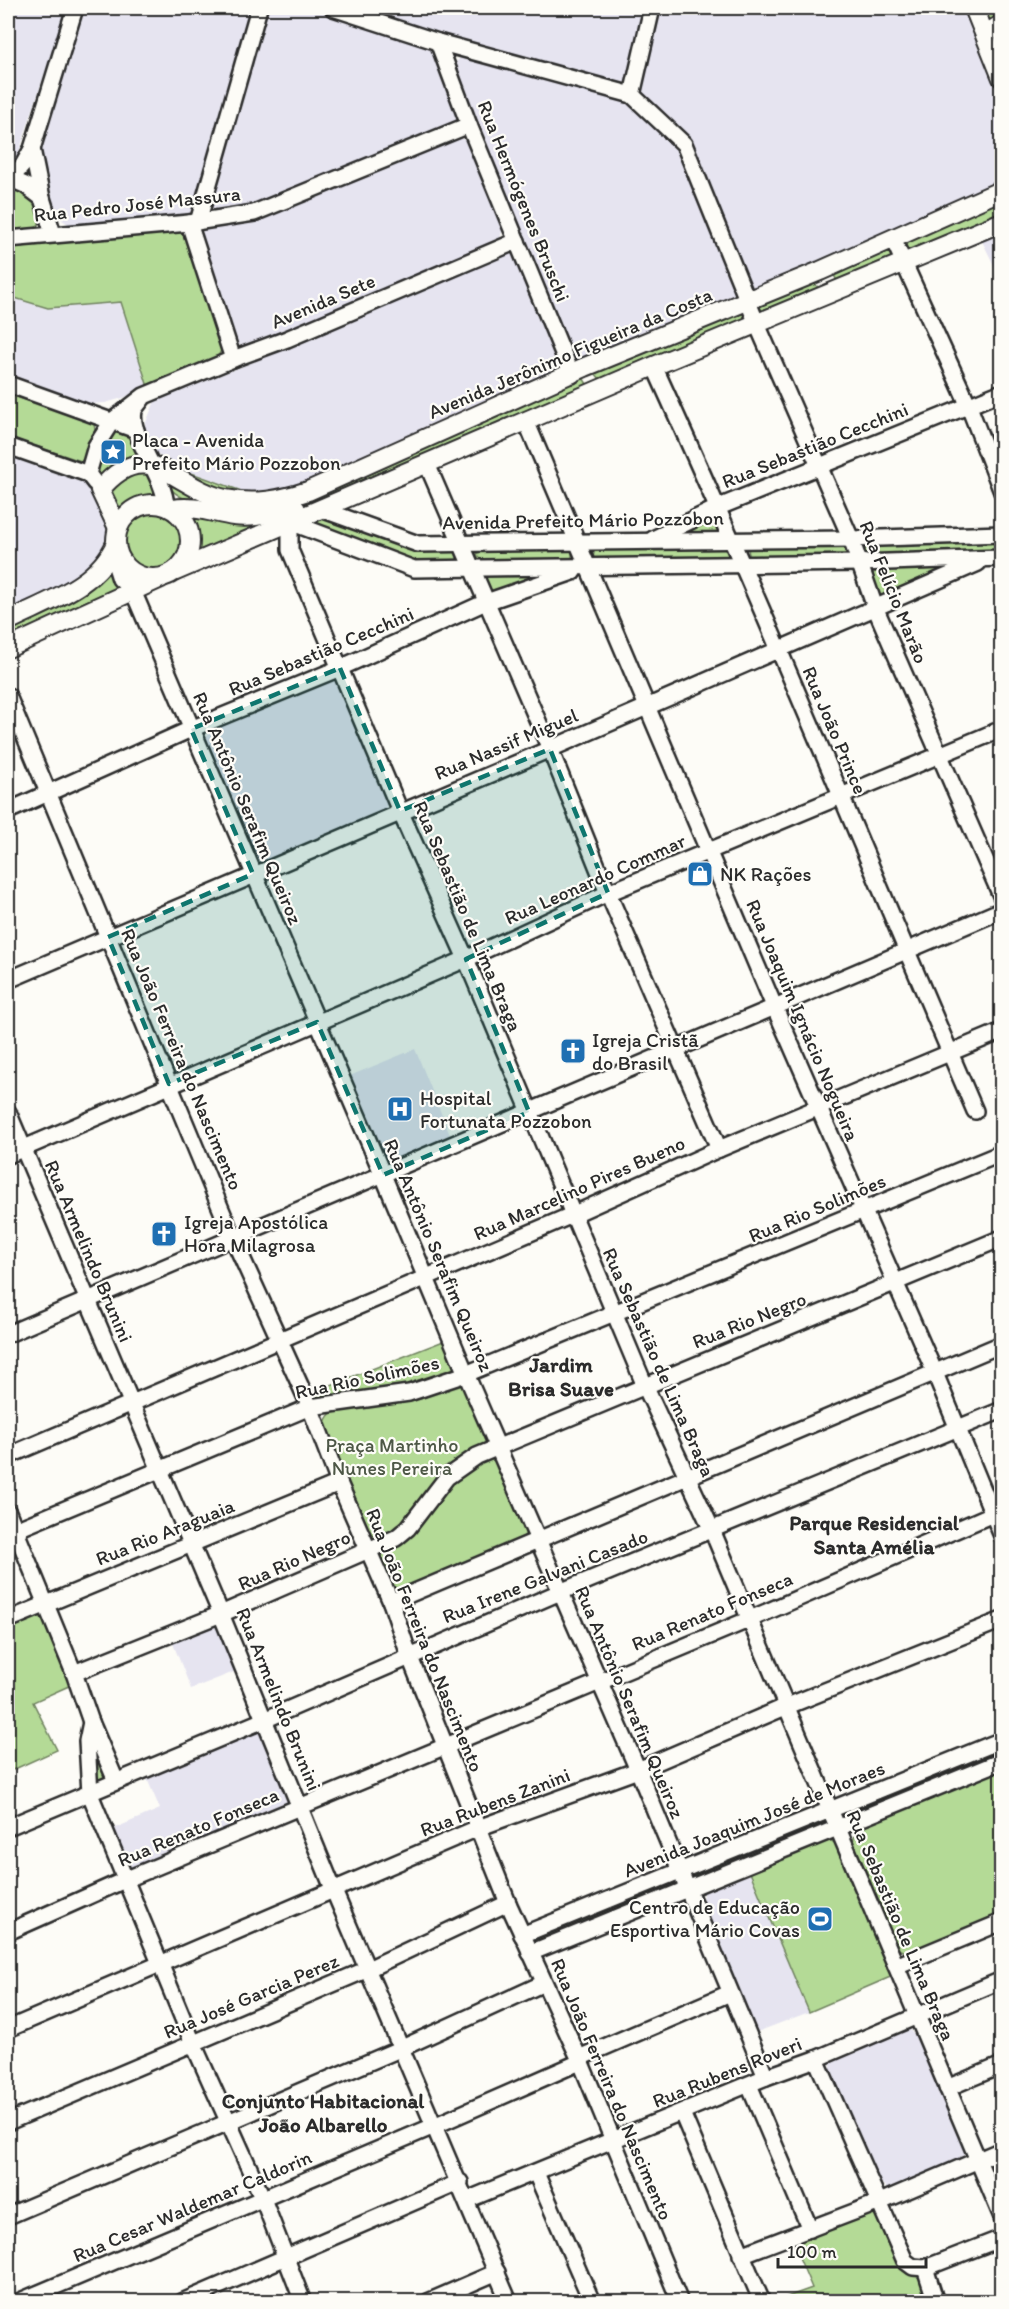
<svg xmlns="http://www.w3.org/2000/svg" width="1009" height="2309" viewBox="0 0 1009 2309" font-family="Itim,sans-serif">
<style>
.built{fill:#e6e4f0}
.green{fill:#b4da96;stroke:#708260;stroke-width:1.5}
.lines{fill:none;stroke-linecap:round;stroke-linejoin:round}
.minor-casing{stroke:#2b2b2b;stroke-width:20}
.major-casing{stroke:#2b2b2b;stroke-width:22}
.minor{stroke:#fdfcf7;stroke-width:15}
.major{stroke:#fdfcf7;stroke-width:18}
.marked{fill:#0f766e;fill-opacity:0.2;stroke:#0f766e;stroke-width:4.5;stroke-dasharray:12 8;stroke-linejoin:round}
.labels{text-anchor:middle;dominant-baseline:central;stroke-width:4.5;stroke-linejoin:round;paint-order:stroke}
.street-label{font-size:20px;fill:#2b2b2b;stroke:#fdfcf7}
.poi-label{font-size:20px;fill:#2b2b2b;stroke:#fdfcf7;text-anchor:start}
.park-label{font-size:20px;fill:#4d5746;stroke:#fdfcf7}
.neighbourhood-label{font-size:21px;font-weight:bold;fill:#2b2b2b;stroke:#fdfcf7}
</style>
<rect width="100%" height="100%" fill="#fdfcf7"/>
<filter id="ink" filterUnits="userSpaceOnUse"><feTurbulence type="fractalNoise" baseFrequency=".0167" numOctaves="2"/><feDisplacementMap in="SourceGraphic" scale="12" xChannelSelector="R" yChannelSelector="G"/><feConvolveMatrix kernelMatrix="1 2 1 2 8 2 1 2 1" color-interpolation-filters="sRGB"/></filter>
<g filter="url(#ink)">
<g class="built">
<path d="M8,8H66L16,161L8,170Z"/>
<path d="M84,8H255L195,210L188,217L89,228L68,224L58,217L47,197L39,158L40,144Z"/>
<path d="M267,8H308L429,43L438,53L460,115L454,125L272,200L235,212L211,211L209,205Z"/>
<path d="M363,8H647L627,87L440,36L364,11Z"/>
<path d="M656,8H966L1001,91V186L761,289L753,288L748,284L688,142L638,92Z"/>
<path d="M460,58H469L624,98L679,146L739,291L736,299L582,363L570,354L455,68L456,62Z"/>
<path d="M455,136L472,143L503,227L500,239L289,330L243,346L234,343L200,236L204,230L240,224L257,219Z"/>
<path d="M1001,228V279L980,237Z"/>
<path d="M510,254L517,256L561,366L559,373L308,487L261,498L169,465L150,446L144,427L155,401L289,348Z"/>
<path d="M8,296L48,308L121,302L148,387L123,398L105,403L76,405L8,380Z"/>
<path d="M8,455L84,483L94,492L111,528V536L92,573L8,616Z"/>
<path d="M331,680L338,683L388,801L385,811L266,862L257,860L206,739L209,732Z"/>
<path d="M700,862L705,864L712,880L697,887L688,867Z"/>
<path d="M415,1049L452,1140L387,1164L383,1160L347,1077Z"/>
<path d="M209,1625H216L223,1630L239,1670L191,1689L172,1641Z"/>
<path d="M254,1731L263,1733L289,1799V1806L134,1869L128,1864L113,1829L160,1809L145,1774Z"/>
<path d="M749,1870L809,2012L757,2032L702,1902L704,1888Z"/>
<path d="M903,2029L910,2030L918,2038L964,2146V2154L959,2161L897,2188H886L879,2180L831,2074V2064L835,2059Z"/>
</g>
<g class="green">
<path d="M983,8H1001V19L990,25Z"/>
<path d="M15,189C32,192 50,216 34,230L8,233V192Z"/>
<path d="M1001,199V218L907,254L903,246L906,239Z"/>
<path d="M180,232L189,241L224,345L217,358L148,387L121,302L48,308L8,296V248Z"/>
<path d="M892,248L894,262L837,281L834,275L836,269Z"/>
<path d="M811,278L819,289L758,314L755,308L758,301Z"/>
<path d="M747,310L750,317L606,381L600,379L595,373L599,365Z"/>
<path d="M582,376L587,384L583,392L321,505C315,504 309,503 303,503C286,504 269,511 252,512C227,514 169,504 163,475L166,473C204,510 263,512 310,494L574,377Z"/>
<path d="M8,394L94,423C97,439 94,451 81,461L8,437Z"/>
<path d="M114,432C134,435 135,440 144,457L100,475C93,458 101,444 114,432Z"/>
<path d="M169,465L261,498L218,492Z"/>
<path d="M148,472L159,501C143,497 132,508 120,516L109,492L125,473Z"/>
<circle cx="154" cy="541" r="31"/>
<path d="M287,515L193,557L196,537L189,519L191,516Z"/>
<path d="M319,517L454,551L456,553L457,559L455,562L410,563L308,522Z"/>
<path d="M715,519L722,531L718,536H684L682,532L685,529Z"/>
<path d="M1001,540V553L866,556L864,553L867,546Z"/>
<path d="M844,546L848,551L847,556L750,558L748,550L754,547Z"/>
<path d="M722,548L729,552L728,557L596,560L593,557L595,549Z"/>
<path d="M482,549H567L572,551V558L569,561L481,563L477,554Z"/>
<path d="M939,566L943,569L941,575L885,598L878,596L872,578L874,572Z"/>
<path d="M109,567L117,586L116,589L8,643V626Z"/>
<path d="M553,571L491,593L483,580L485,576L490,573Z"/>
<path d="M446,1340L454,1360V1371L416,1387L314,1400L308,1394Z"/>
<path d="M459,1384L467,1387L487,1438L484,1447L403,1526L380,1540L371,1537L324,1429C325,1418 329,1413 339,1409L420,1399Z"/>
<path d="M488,1459L496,1461L526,1527L525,1535L516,1543L401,1591L390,1585L379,1560L382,1552L466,1469Z"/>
<path d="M37,1613L42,1615L71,1685L33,1702L57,1750L8,1772V1624Z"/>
<path d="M91,1739L107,1777L104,1780L96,1778Z"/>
<path d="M1001,1746V1756L845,1820L840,1818V1813Z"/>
<path d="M1001,1767V1916L911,1953L896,1949L852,1844L858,1826Z"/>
<path d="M820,1821L824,1826L693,1879L695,1872Z"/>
<path d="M828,1838L839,1847L895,1975L809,2012L749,1870Z"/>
<path d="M676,1879L683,1885L534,1944L533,1936Z"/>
<path d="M872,2210L881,2215L919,2274L928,2301L773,2302L812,2288L792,2241Z"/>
</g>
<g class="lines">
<g class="minor-casing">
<g id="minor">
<path d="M333,8L438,42L632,95L684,144L757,324L851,539L875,607L1002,898"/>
<path d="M438,42L469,125L572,375"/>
<path d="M632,95L652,8"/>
<path d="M32,149L42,198L53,234"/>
<path d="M11,179L25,185L42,198"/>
<path d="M8,182L23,165L32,149L75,8"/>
<path d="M198,222L259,8"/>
<path d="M189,223L233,359"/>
<path d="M8,239L189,223L254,213L469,125"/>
<path d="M893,239L968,404L1002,492"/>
<path d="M654,366C766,612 868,862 975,1111"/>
<path d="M8,384L136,430"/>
<path d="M142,399C140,402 135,407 134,411C128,434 165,477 166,506"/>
<path d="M526,421L774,1006L935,1373L1002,1536"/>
<path d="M8,446L88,474L95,483"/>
<path d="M427,464L550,749L608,893L719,1149"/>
<path d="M88,474L96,446L112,421L144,396L233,359L287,339L517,241"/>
<path d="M321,509L418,544L851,539L1002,534"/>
<path d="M653,539L719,507L1002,392"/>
<path d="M118,552L114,560L120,579L133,591L383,1175L466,1374L638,1770L766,2077"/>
<path d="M1002,558L860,563L414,569L290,522V550L400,811L466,959L645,1386L712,1530L1002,2217"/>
<path d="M8,696L233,1238L310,1407L339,1483L391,1602L409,1655L508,1903L579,2058L680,2302"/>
<path d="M8,811L191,729L340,668L486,602L573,572"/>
<path d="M8,980L550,749L978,563"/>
<path d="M8,1112L221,1614L334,1891L509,2302"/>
<path d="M8,1155L466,959L608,893L1002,729"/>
<path d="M8,1334L1002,910"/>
<path d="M8,1456L572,1215L719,1149L1002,1031"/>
<path d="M8,1512L74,1673L91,1722L116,1781"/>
<path d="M8,1533L310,1407L409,1393L466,1374L1002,1153"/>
<path d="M391,1602L1002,1344"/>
<path d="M8,1620L339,1483"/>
<path d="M74,1673L221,1614L396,1538L408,1528L447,1477L477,1456L1002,1238"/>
<path d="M91,1722L87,1741L90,1794L193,2043L263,2199L303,2302"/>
<path d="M8,1827L264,1720L560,1592L1002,1410"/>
<path d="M8,1932L127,1879L748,1620L1002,1510"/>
<path d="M522,1935L1002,1740"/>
<path d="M530,1953L1002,1761"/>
<path d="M896,1966L1002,1922"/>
<path d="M8,2029L478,1828L638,1770L785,1707L1002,1620"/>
<path d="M579,2058L730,1993"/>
<path d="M816,2059L905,2261L913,2267L925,2268L1002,2238"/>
<path d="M749,2085L810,2229"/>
<path d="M947,2088L1002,2065"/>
<path d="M682,2113L762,2302"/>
<path d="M8,2122L368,1969L508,1903"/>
<path d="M536,2173L592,2302"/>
<path d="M467,2200L766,2077L816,2059L1002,1980"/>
<path d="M8,2216L402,2048L544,1983"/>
<path d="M741,2255L880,2202L1002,2150"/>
<path d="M925,2268L936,2302"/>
<path d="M18,2302L434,2126L580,2062"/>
<path d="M182,2302L460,2182"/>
<path d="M428,2302L497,2272"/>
</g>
</g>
<g class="major-casing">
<g id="major">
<path d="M974,8L1002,78"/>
<path d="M986,37L989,32L1002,24"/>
<circle cx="153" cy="541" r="37"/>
<path d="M173,509C194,505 213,513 234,516C255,519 275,512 296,509"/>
<path d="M118,528L100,490C148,432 176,490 226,499C255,505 281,500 308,491L585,367L820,271L1002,190"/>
<path d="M176,571L654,366L1002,222"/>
<path d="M8,621C47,601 97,587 116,543"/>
<path d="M8,648L161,578"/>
</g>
</g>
<use href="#minor" class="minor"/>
<use href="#major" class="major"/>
</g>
</g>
<path class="marked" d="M340,668L400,811L550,749L608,893L466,959L529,1112L383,1175L317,1022L169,1084L108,937L253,874L191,729Z"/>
<defs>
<g id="sight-square" transform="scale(1.35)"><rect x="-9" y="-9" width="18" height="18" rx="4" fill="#1f6fb2" stroke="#fdfcf7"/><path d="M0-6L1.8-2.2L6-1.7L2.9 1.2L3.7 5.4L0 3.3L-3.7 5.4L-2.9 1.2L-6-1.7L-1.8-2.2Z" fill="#fff"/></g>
<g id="shop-square" transform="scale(1.35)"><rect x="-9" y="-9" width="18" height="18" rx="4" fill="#1f6fb2" stroke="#fdfcf7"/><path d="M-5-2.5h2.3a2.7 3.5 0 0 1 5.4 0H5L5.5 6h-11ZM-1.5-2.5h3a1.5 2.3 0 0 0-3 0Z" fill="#fff"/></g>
<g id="church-square" transform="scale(1.35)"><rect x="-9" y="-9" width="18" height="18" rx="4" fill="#1f6fb2" stroke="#fdfcf7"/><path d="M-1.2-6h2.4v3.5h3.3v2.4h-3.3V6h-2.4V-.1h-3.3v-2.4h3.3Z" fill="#fff"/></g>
<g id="hospital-square" transform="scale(1.35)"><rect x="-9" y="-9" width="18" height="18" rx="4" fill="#1f6fb2" stroke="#fdfcf7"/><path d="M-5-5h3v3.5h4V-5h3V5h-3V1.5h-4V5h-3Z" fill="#fff"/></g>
<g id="stadium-square" transform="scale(1.35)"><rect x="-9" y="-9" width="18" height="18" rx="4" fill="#1f6fb2" stroke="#fdfcf7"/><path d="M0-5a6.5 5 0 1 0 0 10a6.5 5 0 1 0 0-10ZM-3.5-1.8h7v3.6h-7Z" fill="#fff"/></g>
</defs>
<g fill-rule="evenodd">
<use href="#sight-square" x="113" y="452"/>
<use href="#shop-square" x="700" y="874"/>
<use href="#church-square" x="573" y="1051"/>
<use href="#hospital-square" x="400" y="1109"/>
<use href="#church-square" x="164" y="1234"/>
<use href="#stadium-square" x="820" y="1919"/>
</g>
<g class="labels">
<g class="street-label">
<text transform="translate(524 201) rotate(68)">Rua Hermógenes Bruschi</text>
<text transform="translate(137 204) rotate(-6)">Rua Pedro José Massura</text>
<text transform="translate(323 301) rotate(-23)">Avenida Sete</text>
<text transform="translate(570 353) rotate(-23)">Avenida Jerônimo Figueira da Costa</text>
<text transform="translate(815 445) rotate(-22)">Rua Sebastião Cecchini</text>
<text transform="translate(583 520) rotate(-1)">Avenida Prefeito Mário Pozzobon</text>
<text transform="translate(894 592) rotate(68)">Rua Felício Marão</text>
<text transform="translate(321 651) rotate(-23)">Rua Sebastião Cecchini</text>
<text transform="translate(835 730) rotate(67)">Rua João Prince</text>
<text transform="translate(506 744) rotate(-23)">Rua Nassif Miguel</text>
<text transform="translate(248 808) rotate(67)">Rua Antônio Serafim Queiroz</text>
<text transform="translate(595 879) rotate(-24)">Rua Leonardo Commar</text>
<text transform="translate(468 916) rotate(67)">Rua Sebastião de Lima Braga</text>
<text transform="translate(803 1020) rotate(67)">Rua Joaquim Ignácio Nogueira</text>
<text transform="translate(182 1059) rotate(67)">Rua João Ferreira do Nascimento</text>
<text transform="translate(579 1188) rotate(-24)">Rua Marcelino Pires Bueno</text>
<text transform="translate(817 1208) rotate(-23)">Rua Rio Solimões</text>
<text transform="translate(89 1251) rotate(67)">Rua Armelindo Brunini</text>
<text transform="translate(439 1255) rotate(67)">Rua Antônio Serafim Queiroz</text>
<text transform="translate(749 1320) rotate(-22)">Rua Rio Negro</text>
<text transform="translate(659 1362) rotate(66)">Rua Sebastião de Lima Braga</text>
<text transform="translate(367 1377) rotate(-12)">Rua Rio Solimões</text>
<text transform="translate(165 1532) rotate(-22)">Rua Rio Araguaia</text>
<text transform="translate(294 1560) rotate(-24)">Rua Rio Negro</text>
<text transform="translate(545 1576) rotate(-22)">Rua Irene Galvani Casado</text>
<text transform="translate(712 1611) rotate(-23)">Rua Renato Fonseca</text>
<text transform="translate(425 1640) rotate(68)">Rua João Ferreira do Nascimento</text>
<text transform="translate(279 1699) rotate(68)">Rua Armelindo Brunini</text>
<text transform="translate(630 1702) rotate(67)">Rua Antônio Serafim Queiroz</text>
<text transform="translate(495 1802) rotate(-21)">Rua Rubens Zanini</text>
<text transform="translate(754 1819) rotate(-22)">Avenida Joaquim José de Moraes</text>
<text transform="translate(198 1827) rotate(-23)">Rua Renato Fonseca</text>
<text transform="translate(901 1925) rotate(67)">Rua Sebastião de Lima Braga</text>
<text transform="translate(251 1996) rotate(-23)">Rua José Garcia Perez</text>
<text transform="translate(727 2072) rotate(-22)">Rua Rubens Roveri</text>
<text transform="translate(612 2089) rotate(67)">Rua João Ferreira do Nascimento</text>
<text transform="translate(192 2206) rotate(-23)">Rua Cesar Waldemar Caldorin</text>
</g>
<g class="poi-label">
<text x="132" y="440">Placa - Avenida<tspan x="132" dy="23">Prefeito Mário Pozzobon</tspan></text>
<text x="720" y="874">NK Rações</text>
<text x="592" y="1040">Igreja Cristã<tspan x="592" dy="23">do Brasil</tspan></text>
<text x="420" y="1098">Hospital<tspan x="420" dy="23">Fortunata Pozzobon</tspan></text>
<text x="184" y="1222">Igreja Apostólica<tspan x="184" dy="23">Hora Milagrosa</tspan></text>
<text x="800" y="1907" text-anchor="end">Centro de Educação<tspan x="800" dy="23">Esportiva Mário Covas</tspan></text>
</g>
<g class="park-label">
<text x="392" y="1445">Praça Martinho<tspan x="392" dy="23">Nunes Pereira</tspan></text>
</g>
<g class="neighbourhood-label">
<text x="561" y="1364">Jardim<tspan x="561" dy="24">Brisa Suave</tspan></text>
<text x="874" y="1522">Parque Residencial<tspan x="874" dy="24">Santa Amélia</tspan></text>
<text x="323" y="2100">Conjunto Habitacional<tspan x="323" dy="24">João Albarello</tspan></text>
</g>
</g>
<rect width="1009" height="2309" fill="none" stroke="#fdfcf7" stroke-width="30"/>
<rect x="15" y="15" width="979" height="2279" fill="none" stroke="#2b2b2b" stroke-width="2" filter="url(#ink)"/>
<path d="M778 2258v9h148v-9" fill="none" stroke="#2b2b2b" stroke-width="3"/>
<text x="787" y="2258" font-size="18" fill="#2b2b2b" stroke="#fdfcf7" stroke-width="4.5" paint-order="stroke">100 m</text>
</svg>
